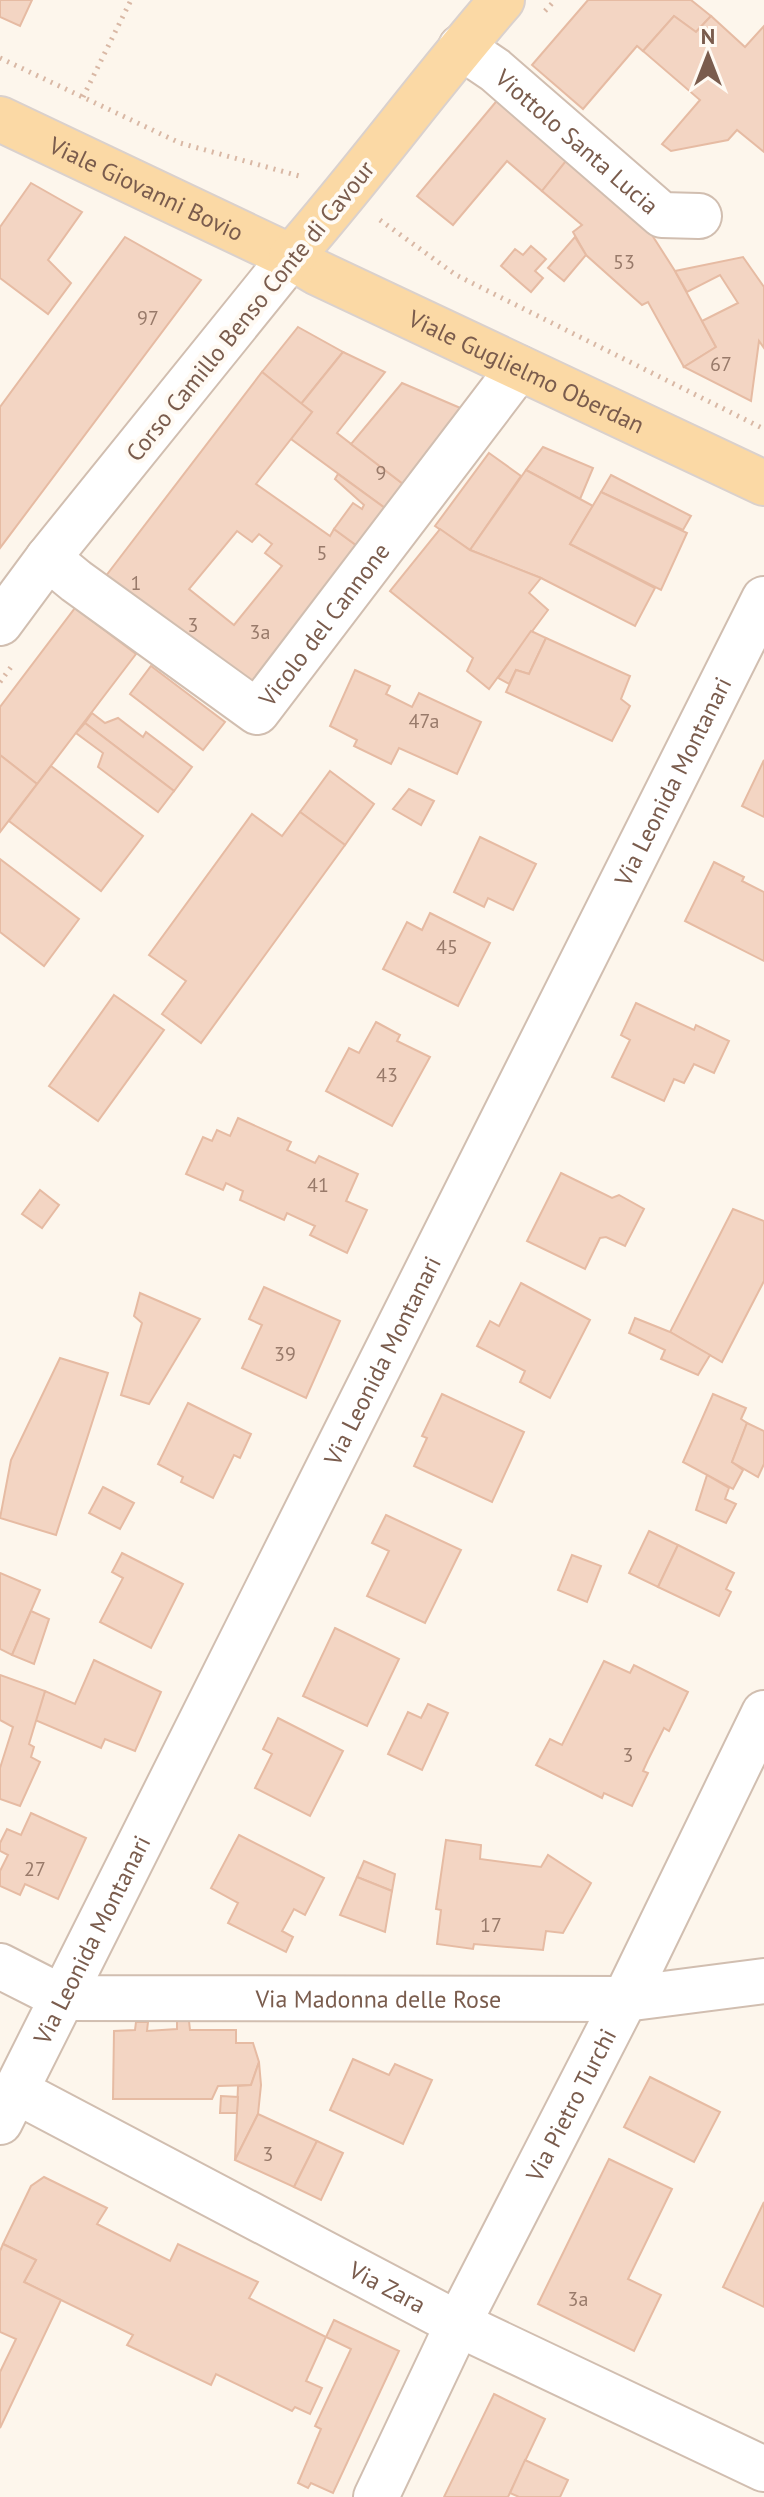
<svg xmlns="http://www.w3.org/2000/svg" width="764" height="2497" viewBox="0 0 764 2497" font-family="'PT Sans',sans-serif">
<style>
.building{fill:#f3d5c3;stroke:#e6bba3;stroke-width:2;fill-rule:evenodd}
.lines{fill:none;stroke-linecap:round;stroke-linejoin:round}
.minor-casing{stroke:#d1beb0;stroke-width:48}
.major-casing{stroke:#dad1cd;stroke-width:48}
.path{stroke:#d9b8a5;stroke-width:5;stroke-dasharray:2 6;stroke-linecap:butt}
.minor{stroke:#fff;stroke-width:44}
.major{stroke:#fbd9a5;stroke-width:44}
.labels{text-anchor:middle;dominant-baseline:central;stroke-width:8;stroke-linejoin:round;paint-order:stroke}
.number-label{font-size:20px;fill:#987a6a}
.street-label{font-size:24px;fill:#7a5c4d;stroke:#fffaf3}
</style>
<rect width="100%" height="100%" fill="#fdf6ec"/>
<g class="building">
<path d="M0,0H32L20,26L0,17Z"/>
<path d="M588,0H691L711,16L696,32L674,16L643,51L637,46L583,109L532,65Z"/>
<path d="M674,16L696,32L711,16L745,47L764,26V152L737,130L728,140L671,151L662,144L700,100L643,51Z"/>
<path d="M500,97L570,156L542,191L507,161L453,225L417,196Z"/>
<path d="M570,156L636,210L675,271L716,347L684,367L648,302L642,305L586,255L573,232L582,225L542,191Z"/>
<path d="M31,183L82,212L48,260L71,283L48,314L0,278V227Z"/>
<path d="M125,237L201,280L0,548V407Z"/>
<path d="M575,237L586,255L564,281L548,268Z"/>
<path d="M531,246L546,259L535,271L543,278L531,292L501,266L515,249L523,255Z"/>
<path d="M743,257L764,287V348L759,341L751,401L684,367L716,347L702,321L738,303L720,275L687,292L675,271Z"/>
<path d="M298,327L343,352L301,404L262,372Z"/>
<path d="M343,352L385,372L337,433L407,487L389,511L291,439L312,412L301,404Z"/>
<path d="M262,372L312,412L256,484L330,536L334,529L360,548L250,694L102,581ZM237,531L252,542L259,534L272,544L265,553L282,566L234,625L189,589Z"/>
<path d="M402,383L465,410L407,487L351,444Z"/>
<path d="M543,447L593,468L580,499L526,470Z"/>
<path d="M489,453L521,476L470,550L435,526Z"/>
<path d="M526,470L593,506L570,544L655,588L635,626L541,578L470,550Z"/>
<path d="M338,474L389,511L360,548L334,529L353,503L362,509L364,505L335,479Z"/>
<path d="M611,475L691,516L683,530L601,492Z"/>
<path d="M601,492L687,533L661,590L570,544Z"/>
<path d="M440,529L470,550L541,578L529,593L548,610L489,689L467,671L473,658L390,591Z"/>
<path d="M75,608L136,654L37,784L0,755V707Z"/>
<path d="M531,631L546,638L529,674L516,670L509,684L498,678Z"/>
<path d="M546,638L630,676L621,699L630,706L612,741L506,692L516,670L529,674Z"/>
<path d="M151,666L225,722L203,750L130,694Z"/>
<path d="M355,670L390,686L386,694L412,707L419,693L481,722L457,774L399,748L391,764L354,746L357,740L330,726Z"/>
<path d="M92,713L105,723L118,718L143,737L146,732L192,767L174,791L85,723Z"/>
<path d="M85,723L174,791L158,812L98,767L103,753L76,733Z"/>
<path d="M0,755L37,784L0,832Z"/>
<path d="M764,760V817L742,806Z"/>
<path d="M51,766L143,836L101,891L9,821Z"/>
<path d="M330,771L374,804L345,845L300,812Z"/>
<path d="M409,789L434,801L421,825L393,809Z"/>
<path d="M300,812L345,845L201,1043L162,1014L186,981L149,955L252,814L282,836Z"/>
<path d="M480,837L536,864L513,910L488,898L484,907L454,892Z"/>
<path d="M0,859L79,919L44,966L0,932Z"/>
<path d="M714,862L744,877L742,881L764,892V961L685,921Z"/>
<path d="M430,913L490,943L458,1006L383,969L407,922L422,930Z"/>
<path d="M114,995L164,1030L98,1121L49,1086Z"/>
<path d="M636,1003L694,1030L696,1025L729,1041L714,1073L694,1064L684,1083L674,1079L664,1101L612,1077L630,1040L621,1035Z"/>
<path d="M376,1022L400,1035L397,1041L430,1057L392,1126L326,1091L349,1048L359,1053Z"/>
<path d="M238,1118L291,1142L287,1150L315,1163L319,1156L358,1174L346,1201L367,1210L347,1253L310,1235L315,1226L287,1213L284,1220L240,1200L243,1191L226,1183L223,1190L186,1174L203,1137L212,1141L217,1130L230,1136Z"/>
<path d="M561,1173L612,1198L619,1195L644,1209L625,1246L606,1237L600,1238L585,1269L527,1241Z"/>
<path d="M40,1190L59,1205L42,1228L22,1214Z"/>
<path d="M733,1209L764,1221V1281L722,1362L670,1332Z"/>
<path d="M521,1283L590,1320L550,1398L520,1382L525,1371L477,1346L490,1321L499,1326Z"/>
<path d="M264,1287L340,1321L306,1398L242,1368L262,1325L249,1319Z"/>
<path d="M140,1293L200,1319L149,1404L121,1395L142,1323L134,1316Z"/>
<path d="M635,1318L670,1332L710,1355L698,1375L661,1359L665,1350L629,1333Z"/>
<path d="M60,1358L108,1373L56,1535L0,1518L11,1460Z"/>
<path d="M442,1394L524,1432L492,1502L414,1466L427,1438L422,1436Z"/>
<path d="M713,1394L746,1408L741,1419L747,1423L732,1462L743,1470L733,1489L683,1462Z"/>
<path d="M188,1403L251,1434L240,1458L234,1455L213,1498L181,1482L183,1477L158,1464Z"/>
<path d="M747,1423L764,1431V1464L758,1477L732,1462Z"/>
<path d="M707,1475L729,1488L725,1499L736,1504L726,1523L696,1510Z"/>
<path d="M103,1487L134,1503L120,1529L89,1513Z"/>
<path d="M386,1515L461,1550L425,1623L367,1596L389,1551L372,1543Z"/>
<path d="M649,1531L678,1545L658,1587L629,1573Z"/>
<path d="M678,1545L734,1573L726,1589L731,1592L719,1616L658,1587Z"/>
<path d="M122,1553L183,1584L151,1648L100,1622L123,1578L112,1572Z"/>
<path d="M572,1555L601,1566L587,1602L558,1590Z"/>
<path d="M0,1573L40,1590L12,1655L0,1649Z"/>
<path d="M31,1611L49,1619L34,1664L12,1655Z"/>
<path d="M335,1628L399,1659L367,1726L303,1696Z"/>
<path d="M94,1660L161,1692L135,1751L105,1739L101,1748L35,1720L45,1691L75,1704Z"/>
<path d="M604,1661L630,1673L634,1665L688,1692L669,1731L664,1728L648,1760L643,1771L648,1773L632,1806L604,1793L602,1798L536,1765L550,1739L562,1745Z"/>
<path d="M0,1675L45,1691L29,1744L34,1747L31,1757L40,1762L20,1806L0,1799V1768L13,1727L0,1720Z"/>
<path d="M428,1704L448,1713L422,1770L388,1754L408,1712L421,1718Z"/>
<path d="M278,1718L343,1751L310,1816L255,1788L272,1754L263,1749Z"/>
<path d="M31,1813L86,1838L58,1899L25,1884L20,1895L0,1886V1871L8,1855L0,1851V1843L7,1829L21,1835Z"/>
<path d="M239,1835L324,1878L305,1915L294,1909L282,1931L293,1937L286,1952L228,1923L238,1903L211,1888Z"/>
<path d="M446,1840L481,1845L480,1859L541,1867L548,1855L591,1883L563,1933L546,1931L543,1950L474,1944L473,1949L437,1944L441,1910L436,1909Z"/>
<path d="M364,1861L395,1874L392,1891L357,1877Z"/>
<path d="M357,1877L392,1891L385,1932L340,1915Z"/>
<path d="M177,2021H189L190,2030H236V2043H253L259,2062L251,2085L218,2086L212,2099H113L114,2031L135,2030L136,2022H148L147,2031L177,2029Z"/>
<path d="M353,2059L389,2075L395,2064L432,2080L403,2144L330,2110Z"/>
<path d="M259,2062L261,2085L258,2114L235,2160L238,2086L251,2085Z"/>
<path d="M650,2077L720,2112L694,2162L624,2127Z"/>
<path d="M221,2096L238,2097L237,2113H220Z"/>
<path d="M258,2114L317,2141L294,2187L235,2160Z"/>
<path d="M317,2141L343,2153L321,2200L294,2187Z"/>
<path d="M609,2159L672,2189L628,2279L661,2295L634,2351L538,2304Z"/>
<path d="M44,2177L107,2208L97,2224L170,2261L178,2244L258,2282L249,2298L326,2337L306,2381L322,2388L310,2414L295,2407L292,2411L216,2374L211,2385L127,2345L133,2335L24,2282L36,2260L3,2244L31,2186Z"/>
<path d="M764,2202V2307L723,2287Z"/>
<path d="M3,2244L36,2260L24,2282L61,2300L0,2428V2372L16,2339L0,2332V2251Z"/>
<path d="M334,2320L399,2351L333,2493L311,2483L308,2488L298,2483L321,2429L315,2426L351,2349L326,2337Z"/>
<path d="M494,2394L545,2419L508,2497H444Z"/>
<path d="M525,2460L568,2480L560,2497H519L510,2493Z"/>
</g>
<g class="lines">
<g class="minor-casing">
<g id="minor">
<path id="s1" d="M461,47L495,70L662,215L699,216"/>
<path id="s2" d="M48,558L76,581L257,712L519,368"/>
<path d="M0,623L48,558L291,257"/>
<path id="s3" d="M0,1966L63,1998L625,1999L764,1981"/>
<path id="s4" d="M16,2091L458,2324L764,2469"/>
<path id="s5" d="M0,2122L764,599"/>
<path id="s6" d="M376,2497L458,2324L625,1999L764,1713"/>
</g>
</g>
<g class="major-casing">
<g id="major">
<path id="s7" d="M0,119L291,257L316,272L764,483"/>
<path d="M291,257C364,174 429,84 502,0"/>
</g>
</g>
<g class="path">
<path d="M545,11L555,0"/>
<path d="M0,58L180,143L303,177"/>
<path d="M83,97L131,0"/>
<path d="M380,220L456,275L764,429"/>
<path d="M0,682L11,667"/>
</g>
<use href="#minor" class="minor"/>
<use href="#major" class="major"/>
</g>
<g class="labels">
<g class="number-label">
<text x="624" y="262">53</text>
<text x="148" y="318">97</text>
<text x="721" y="364">67</text>
<text x="381" y="473">9</text>
<text x="322" y="553">5</text>
<text x="136" y="583">1</text>
<text x="193" y="625">3</text>
<text x="260" y="632">3a</text>
<text x="424" y="721">47a</text>
<text x="447" y="947">45</text>
<text x="387" y="1075">43</text>
<text x="318" y="1185">41</text>
<text x="285" y="1354">39</text>
<text x="628" y="1755">3</text>
<text x="35" y="1869">27</text>
<text x="491" y="1925">17</text>
<text x="268" y="2154">3</text>
<text x="578" y="2299">3a</text>
</g>
<g class="street-label">
<text stroke="none"><textPath href="#s1" startOffset="150">Viottolo Santa Lucia</textPath></text>
<text stroke="none"><textPath href="#s7" startOffset="162">Viale Giovanni Bovio</textPath></text>
<text transform="translate(250 311) rotate(-51)">Corso Camillo Benso Conte di Cavour</text>
<text stroke="none"><textPath href="#s7" startOffset="584">Viale Guglielmo Oberdan</textPath></text>
<text stroke="none"><textPath href="#s2" startOffset="370">Vicolo del Cannone</textPath></text>
<text stroke="none"><textPath href="#s5" startOffset="1500">Via Leonida Montanari</textPath></text>
<text stroke="none"><textPath href="#s5" startOffset="852">Via Leonida Montanari</textPath></text>
<text stroke="none"><textPath href="#s5" startOffset="204">Via Leonida Montanari</textPath></text>
<text stroke="none"><textPath href="#s3" startOffset="386">Via Madonna delle Rose</textPath></text>
<text stroke="none"><textPath href="#s6" startOffset="438">Via Pietro Turchi</textPath></text>
<text stroke="none"><textPath href="#s4" startOffset="420">Via Zara</textPath></text>
</g>
</g>
<g transform="translate(708 56)" stroke="#fffaf3" stroke-width="6" paint-order="stroke">
<path d="M0-6L14 30L0 20L-14 30Z" fill="#7a5c4d"/>
<text y="-12" font-size="22" font-weight="bold" text-anchor="middle" fill="#7a5c4d">N</text>
</g>
</svg>
